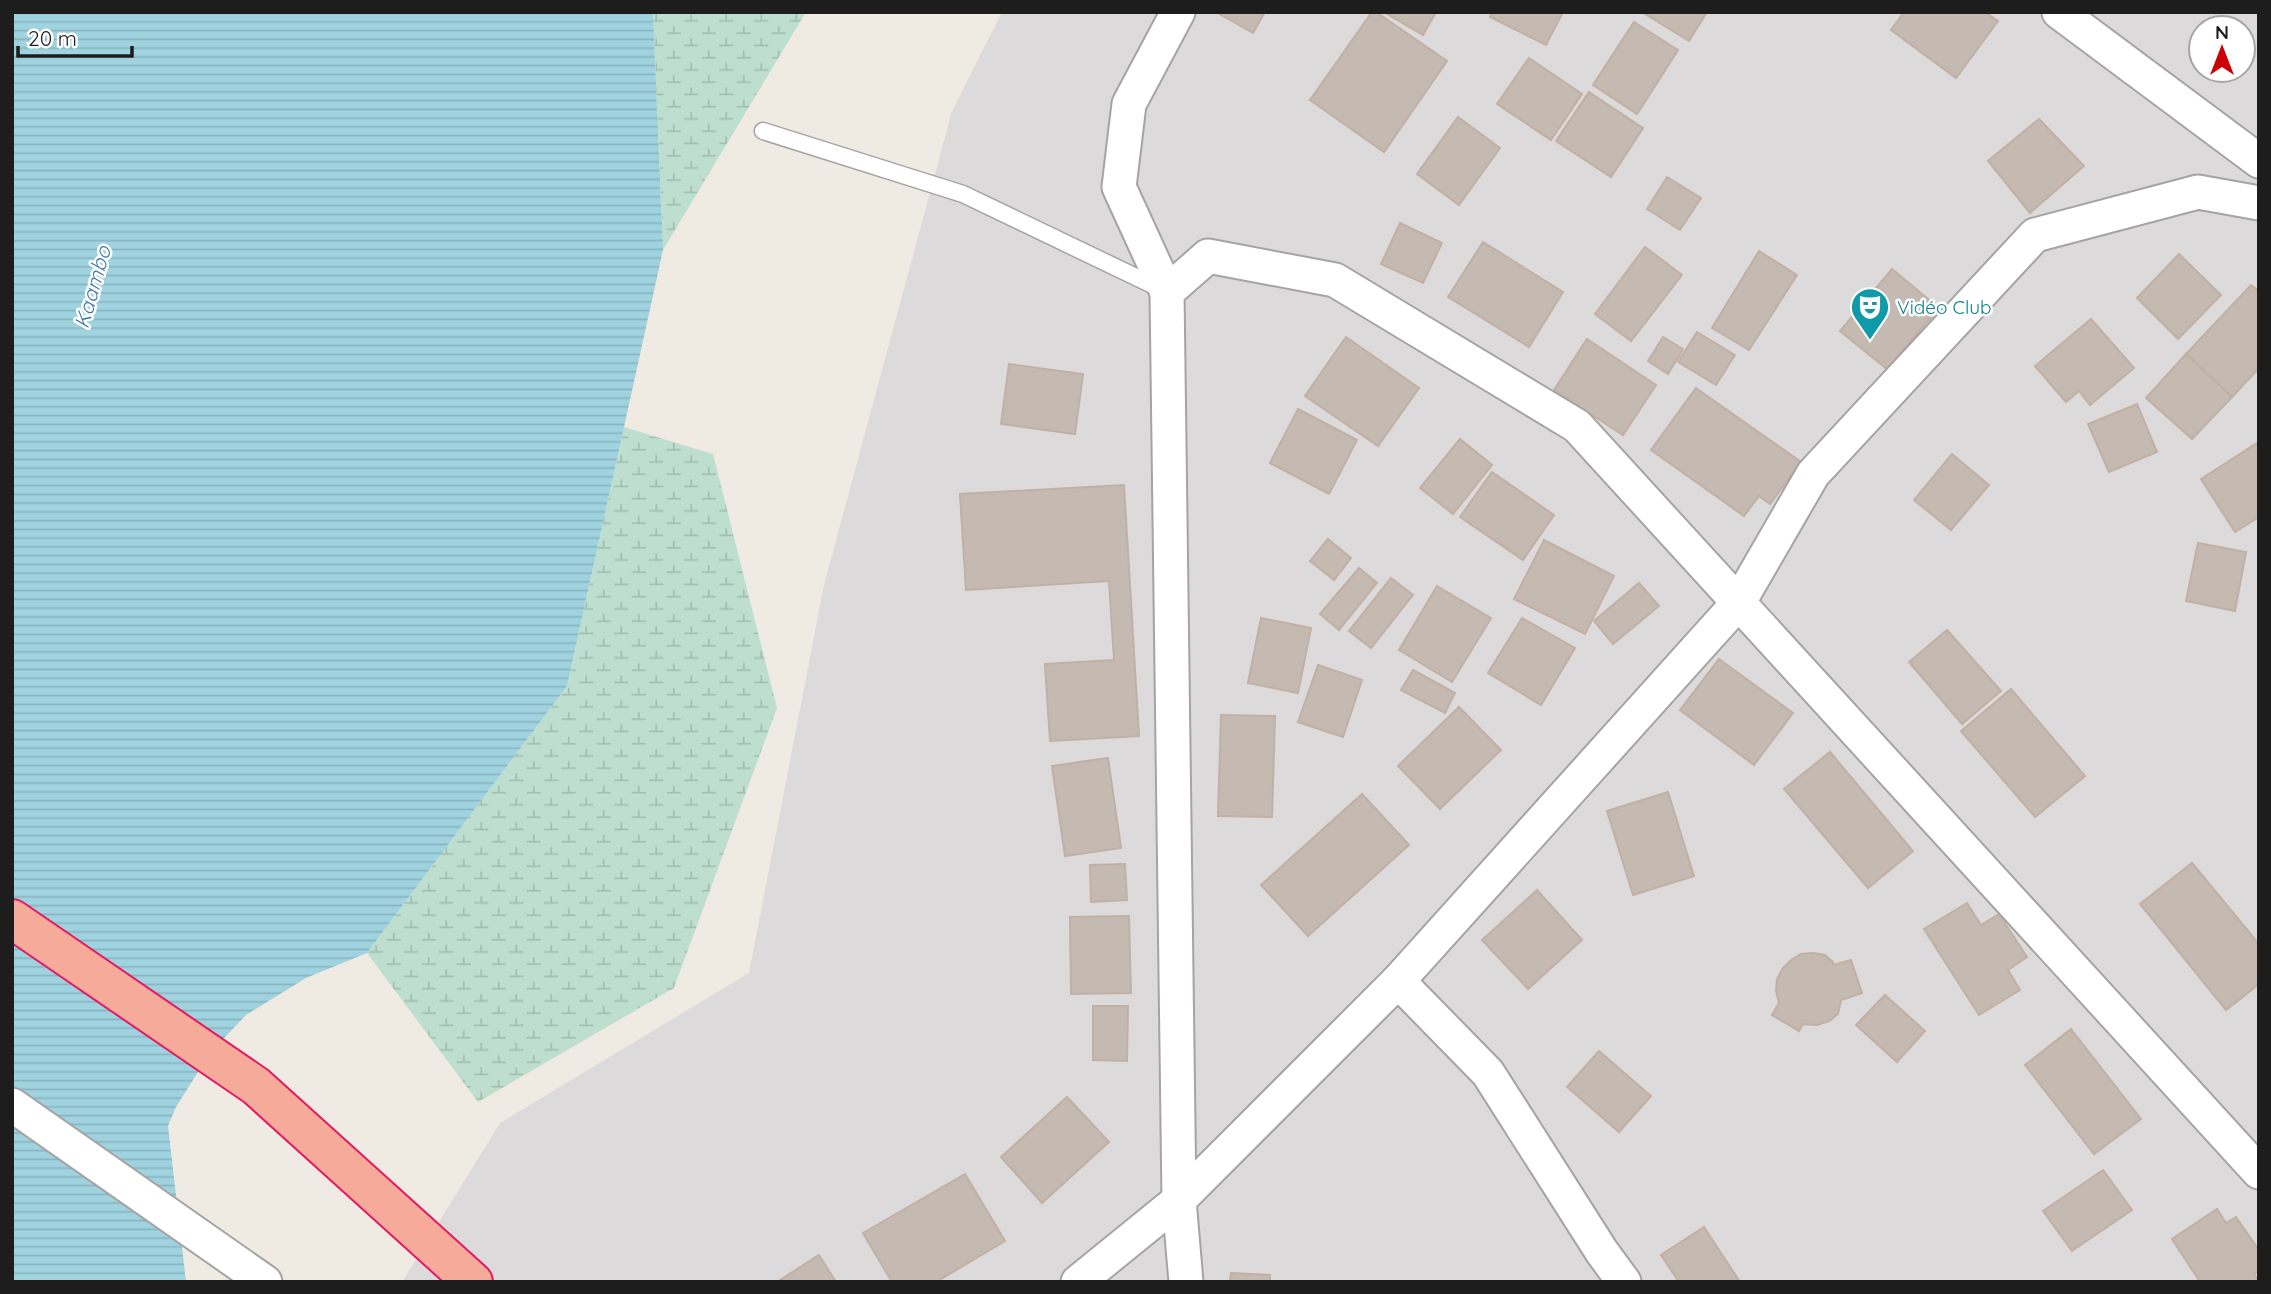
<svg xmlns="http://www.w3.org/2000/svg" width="2271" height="1294" viewBox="0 0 2271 1294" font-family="Quicksand,sans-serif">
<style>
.residential{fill:#dcdada;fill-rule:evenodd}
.wetland{fill:url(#wetland-marsh)}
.water{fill:url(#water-rules)}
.building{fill:#c4bab2;stroke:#c2b0a4;stroke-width:2}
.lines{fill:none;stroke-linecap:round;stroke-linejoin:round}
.service-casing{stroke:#a4a4a4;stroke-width:19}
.minor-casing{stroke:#a4a4a4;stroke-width:37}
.trunk-casing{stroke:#e51864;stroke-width:42}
.service{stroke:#fff;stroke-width:16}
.minor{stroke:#fff;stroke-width:33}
.trunk{stroke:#f6aa9a;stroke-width:38}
.labels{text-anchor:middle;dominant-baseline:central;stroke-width:5;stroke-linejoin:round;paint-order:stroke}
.culture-label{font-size:19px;fill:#0d838f;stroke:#fff;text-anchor:start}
.water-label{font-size:21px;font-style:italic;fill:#407aab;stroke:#fff}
</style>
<defs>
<pattern id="wetland-marsh" width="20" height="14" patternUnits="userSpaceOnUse" patternTransform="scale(1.75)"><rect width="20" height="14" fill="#bedfcf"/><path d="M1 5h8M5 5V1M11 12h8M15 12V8" fill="none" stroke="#a3bfb1"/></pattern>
<pattern id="water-rules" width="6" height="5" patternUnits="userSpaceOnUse" patternTransform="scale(1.75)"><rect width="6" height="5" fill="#a0d3e0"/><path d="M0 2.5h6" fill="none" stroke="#89b5c0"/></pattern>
</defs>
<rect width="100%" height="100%" fill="#efebe3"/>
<path class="residential" d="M1002,12H2259V1282H402L500,1123L749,973L824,585L952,111ZM2201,28H2243V70H2201Z"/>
<g class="wetland">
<path d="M653,12H806L663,250Z"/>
<path d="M624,427L713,454L777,708L674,988L478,1102L367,953L567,686Z"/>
</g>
<path class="water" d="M12,12H653L663,250L567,686L367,953L306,978L246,1015L210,1053L176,1107L168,1126L186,1282H12Z"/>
<g class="building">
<path d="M1216,12H1265L1253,33Z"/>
<path d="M1372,12H1376L1447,61L1384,152L1310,100Z"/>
<path d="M1384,12H1436L1423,35Z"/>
<path d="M1492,12H1563L1546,45L1490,17Z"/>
<path d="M1642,12H1707L1689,41Z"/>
<path d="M1904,12H1985L1998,21L1956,78L1891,30Z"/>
<path d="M1634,22L1678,50L1637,114L1593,85Z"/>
<path d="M1529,58L1582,94L1551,140L1497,104Z"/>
<path d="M1589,92L1643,128L1611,177L1556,141Z"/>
<path d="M1458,117L1500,148L1459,205L1417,174Z"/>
<path d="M2039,119L2084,166L2030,213L1988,161Z"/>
<path d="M1667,177L1701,198L1680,230L1647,209Z"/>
<path d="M1400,223L1442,243L1423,283L1381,264Z"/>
<path d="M1483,242L1563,292L1529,347L1448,297Z"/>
<path d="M1645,247L1682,275L1631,341L1595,314Z"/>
<path d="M1759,251L1797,275L1749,350L1712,328Z"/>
<path d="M2179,254L2221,295L2178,339L2137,298Z"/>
<path d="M1892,269L1939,308L1887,369L1840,331Z"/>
<path d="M2251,285L2259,291V368L2232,397L2186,354Z"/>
<path d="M2091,319L2134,368L2090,405L2079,391L2066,402L2035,366Z"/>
<path d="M1697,332L1735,355L1716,385L1678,362Z"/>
<path d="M1346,337L1419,388L1378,446L1305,396Z"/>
<path d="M1663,337L1683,349L1668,374L1648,361Z"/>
<path d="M1587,339L1656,385L1623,435L1554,390Z"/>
<path d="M2186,354L2232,397L2192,439L2146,398Z"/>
<path d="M1009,364L1083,374L1075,434L1001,424Z"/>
<path d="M1696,388L1801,462L1770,504L1759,496L1744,516L1651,450Z"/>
<path d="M2137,404L2157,452L2109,472L2088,424Z"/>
<path d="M1298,409L1357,440L1329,494L1270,463Z"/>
<path d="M1460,439L1492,465L1453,514L1420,488Z"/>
<path d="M2257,443L2259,447V517L2235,532L2201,479Z"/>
<path d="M1952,454L1989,485L1951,530L1914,500Z"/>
<path d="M1492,472L1554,515L1523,560L1460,517Z"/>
<path d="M1124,485L1139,736L1050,741L1045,664L1114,660L1109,581L966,590L960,494Z"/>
<path d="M1328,539L1351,558L1334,580L1310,561Z"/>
<path d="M1544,540L1614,576L1585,634L1514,599Z"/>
<path d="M2198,543L2246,552L2235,611L2186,601Z"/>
<path d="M1359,568L1377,583L1339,630L1320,614Z"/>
<path d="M1391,578L1413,595L1371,648L1349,631Z"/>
<path d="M1639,583L1659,606L1613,644L1594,621Z"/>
<path d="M1437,586L1491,618L1452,682L1399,650Z"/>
<path d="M1261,618L1311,628L1298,693L1248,683Z"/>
<path d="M1522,618L1575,648L1541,705L1488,673Z"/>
<path d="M1947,630L2001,691L1962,724L1909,662Z"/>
<path d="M1719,659L1793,713L1754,765L1680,710Z"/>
<path d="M1318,665L1362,680L1343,737L1298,722Z"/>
<path d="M1413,670L1455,693L1445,713L1401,690Z"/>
<path d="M2011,689L2085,776L2035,817L1961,731Z"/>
<path d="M1459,707L1501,750L1440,809L1398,766Z"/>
<path d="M1221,715L1275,716L1272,817L1218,816Z"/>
<path d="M1830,752L1913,851L1868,888L1784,789Z"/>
<path d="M1108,758L1121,848L1065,856L1052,766Z"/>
<path d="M1668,792L1694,876L1633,895L1607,811Z"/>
<path d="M1362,794L1409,845L1308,936L1261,885Z"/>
<path d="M2192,863L2259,944V984L2226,1010L2140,904Z"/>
<path d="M1125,864L1127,900L1091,902L1090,865Z"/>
<path d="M1537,890L1582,940L1528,989L1482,940Z"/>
<path d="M1967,903L1981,925L1999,914L2027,957L2008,970L2020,990L1979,1015L1924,929Z"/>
<path d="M1129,916L1131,993L1071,994L1070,917Z"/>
<path d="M1813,953L1825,955L1833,962V965L1851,960L1862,993L1841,1000L1838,1014L1829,1021L1817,1025L1803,1024L1799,1031L1772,1015L1779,1003L1776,991L1777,979L1783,968L1791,960L1801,954Z"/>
<path d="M1885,995L1925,1031L1897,1062L1856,1025Z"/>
<path d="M1093,1006H1128L1127,1061L1093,1060Z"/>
<path d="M2071,1029L2141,1119L2094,1154L2025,1065Z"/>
<path d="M1599,1051L1651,1096L1619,1132L1567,1087Z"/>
<path d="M1067,1097L1109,1142L1042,1203L1001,1157Z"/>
<path d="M2103,1170L2132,1210L2072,1251L2043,1211Z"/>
<path d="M965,1174L1005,1241L936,1282H892L863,1233Z"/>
<path d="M2217,1209L2226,1223L2236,1217L2259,1250V1271L2254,1274L2259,1282H2200L2172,1239Z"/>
<path d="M1704,1227L1740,1282H1679L1661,1255Z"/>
<path d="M819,1255L836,1282H777Z"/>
<path d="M1231,1273L1270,1275V1282H1230Z"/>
</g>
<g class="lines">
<g class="service-casing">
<path id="service" d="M763,131L963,194L1163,290"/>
</g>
<g class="minor-casing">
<g id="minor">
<path d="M2059,12L2259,161"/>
<path d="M1167,292L1119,187L1129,104L1178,12"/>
<path d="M1398,981L1488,1073L1602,1252L1624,1282"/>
<path d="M12,1105L265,1282"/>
<path d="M1078,1282L1179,1200L1398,981L1739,602L1813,474L2035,235L2198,192L2259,203"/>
<path d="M1186,1282L1179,1200L1167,292L1208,256L1335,280L1577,426L2259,1172"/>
</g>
</g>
<g class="trunk-casing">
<path id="trunk" d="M12,919L256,1086L473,1282"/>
</g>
<use href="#service" class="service"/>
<use href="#minor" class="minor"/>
<use href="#trunk" class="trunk"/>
</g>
<defs>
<g id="theatre-pin" transform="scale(2.0125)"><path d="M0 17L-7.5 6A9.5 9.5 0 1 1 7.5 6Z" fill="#0f9aa8" stroke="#fff"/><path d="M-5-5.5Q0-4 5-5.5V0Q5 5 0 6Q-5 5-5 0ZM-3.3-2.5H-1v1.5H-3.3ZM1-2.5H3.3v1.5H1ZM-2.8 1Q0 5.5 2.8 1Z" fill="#fff"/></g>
</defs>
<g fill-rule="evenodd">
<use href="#theatre-pin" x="1870" y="307"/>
</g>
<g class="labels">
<g class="culture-label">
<text x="1897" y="307">Vidéo Club</text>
</g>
<g class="water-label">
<text transform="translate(92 287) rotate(-74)">Kaambo</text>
</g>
</g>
<rect width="2271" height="1294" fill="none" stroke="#1d1d1d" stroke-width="28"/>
<g transform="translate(2222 49)"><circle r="33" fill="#ffffff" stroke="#a5a5a5" stroke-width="2"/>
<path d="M0-5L12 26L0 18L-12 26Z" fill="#cb0006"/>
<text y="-10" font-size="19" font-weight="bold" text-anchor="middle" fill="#1d1d1d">N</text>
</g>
<path d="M18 46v10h114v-10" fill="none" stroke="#1d1d1d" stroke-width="3.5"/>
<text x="28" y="46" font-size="21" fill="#1d1d1d" stroke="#ffffff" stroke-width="5" paint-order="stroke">20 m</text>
</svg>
